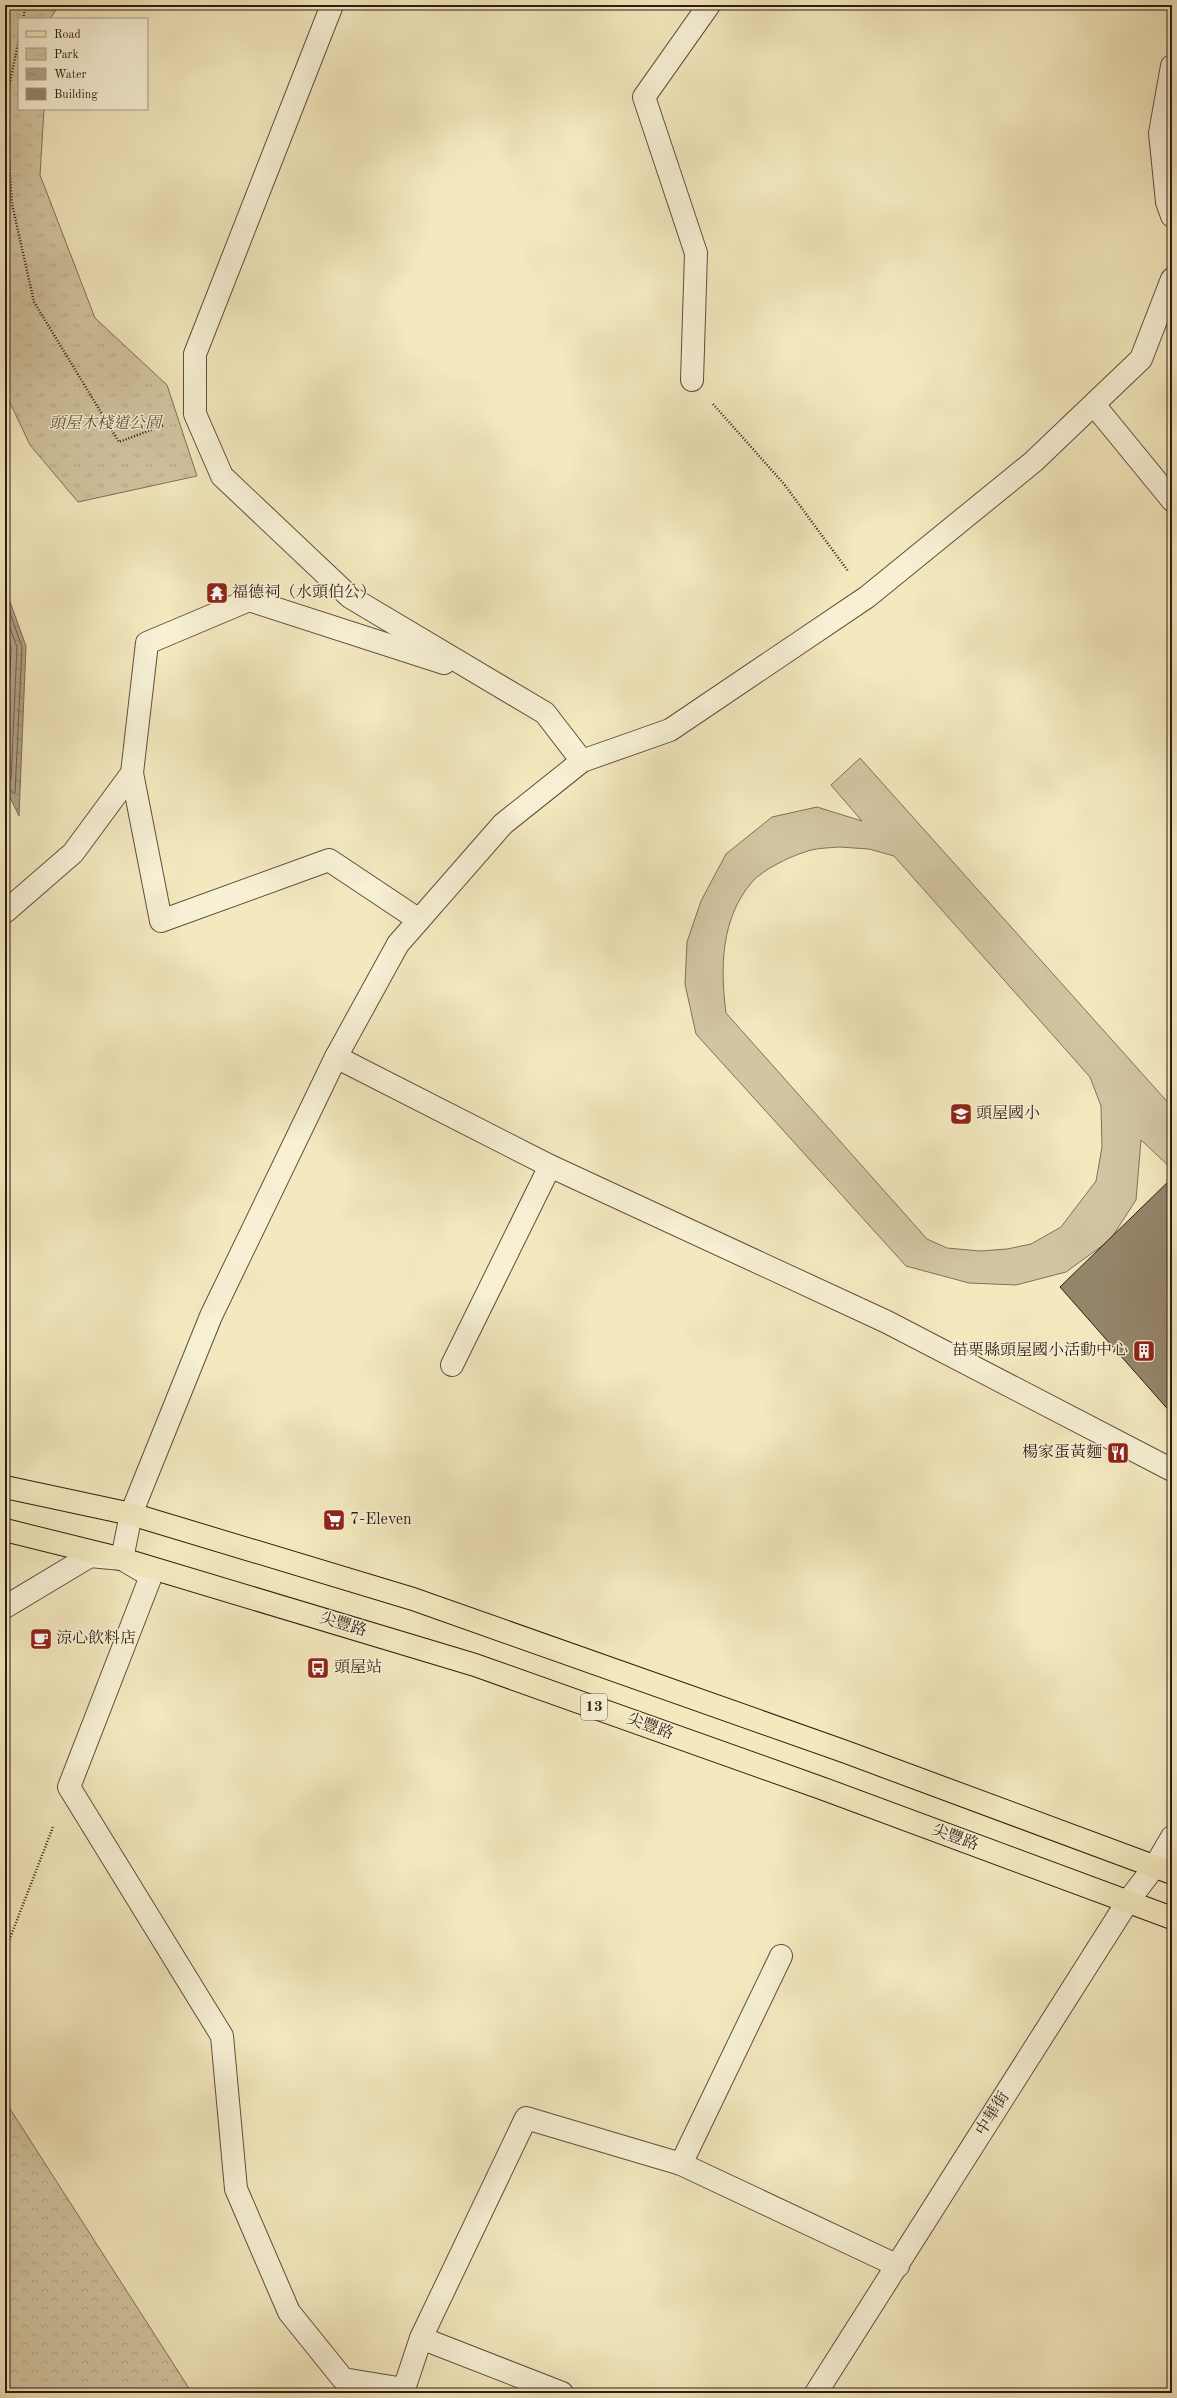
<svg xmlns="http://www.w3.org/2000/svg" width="1177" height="2398" viewBox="0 0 1177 2398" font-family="'Old Standard TT','Noto Serif TC',serif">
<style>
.grass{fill:#d2c5a1;stroke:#80705a;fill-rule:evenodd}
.forest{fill:url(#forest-crowns);stroke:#80705a}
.park{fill:url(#park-tufts);stroke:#80705a}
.water{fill:url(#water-ripples);stroke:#7c6d56}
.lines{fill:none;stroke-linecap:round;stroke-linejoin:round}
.shore{stroke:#70604b;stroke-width:1}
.building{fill:#95866b;stroke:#2f1c12}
.minor-casing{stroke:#604f3d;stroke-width:24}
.major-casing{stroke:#2f1c12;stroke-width:24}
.path{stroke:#2f1c12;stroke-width:2.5;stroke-dasharray:1 2;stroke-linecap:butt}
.minor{stroke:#f7f0d5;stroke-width:22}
.major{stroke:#f3e8be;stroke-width:22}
.labels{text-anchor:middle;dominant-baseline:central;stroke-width:3;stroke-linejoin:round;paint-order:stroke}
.shield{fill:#f7f0d5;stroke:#6b5c4c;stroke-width:1}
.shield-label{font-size:15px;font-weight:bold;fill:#2f1c12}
.park-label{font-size:16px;font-style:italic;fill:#604f3d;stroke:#f7f0d5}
.poi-label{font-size:16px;fill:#2f1c12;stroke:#f7f0d5;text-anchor:start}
.street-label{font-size:16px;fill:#2f1c12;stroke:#f7f0d5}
</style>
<defs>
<pattern id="forest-crowns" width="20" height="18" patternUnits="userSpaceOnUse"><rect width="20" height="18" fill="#d2c5a1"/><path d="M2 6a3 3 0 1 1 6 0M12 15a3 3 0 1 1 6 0" fill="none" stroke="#b5a98a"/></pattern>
<pattern id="park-tufts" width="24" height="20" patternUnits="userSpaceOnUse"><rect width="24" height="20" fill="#d2c5a1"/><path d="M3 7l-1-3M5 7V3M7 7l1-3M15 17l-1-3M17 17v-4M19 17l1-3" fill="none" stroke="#b5a98a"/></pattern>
<pattern id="water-ripples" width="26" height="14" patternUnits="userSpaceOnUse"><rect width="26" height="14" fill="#b0a384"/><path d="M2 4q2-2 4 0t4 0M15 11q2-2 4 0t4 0" fill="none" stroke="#90846b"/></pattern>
</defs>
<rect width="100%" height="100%" fill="#f3e8be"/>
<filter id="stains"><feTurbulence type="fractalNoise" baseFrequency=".005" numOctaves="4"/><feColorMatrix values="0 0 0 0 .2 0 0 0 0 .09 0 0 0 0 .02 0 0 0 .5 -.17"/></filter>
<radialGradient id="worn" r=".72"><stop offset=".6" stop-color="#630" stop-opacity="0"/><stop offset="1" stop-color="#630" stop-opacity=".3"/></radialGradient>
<path class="grass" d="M860,758L1172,1107V1169L1141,1140L1136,1200L1110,1240L1066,1272L1016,1285L969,1283L906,1266L696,1034L685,984L687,942L701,901L726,854L772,817L817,807L862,821L831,785ZM839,847L869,849L894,856L1090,1077L1101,1106L1102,1147L1096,1181L1061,1227L1031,1244L1007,1249L980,1251L947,1248L927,1239L726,1013C720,967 721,918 752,882C762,870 791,856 805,852C815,848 828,848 839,847Z"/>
<path class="forest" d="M5,2101L192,2393H5Z"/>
<path class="park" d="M5,5H59L50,19H19V109H44L40,175L95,318L167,385L197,476L78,502L30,445L5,392Z"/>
<path class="water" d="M5,588L26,646L19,816L5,787Z"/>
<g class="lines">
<g class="shore">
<path d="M5,599L22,647L15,793H13L9,788L5,787"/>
<path d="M5,614L17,647L11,780L5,782"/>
<path d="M5,631L11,648L5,775"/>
</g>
</g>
<path class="building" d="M1172,1178V1414L1060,1287Z"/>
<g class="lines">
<g class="minor-casing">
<g id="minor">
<path d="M332,5L195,354V414L222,476L350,597L545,713L582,761"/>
<path d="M1172,66L1160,133L1167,202L1172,216"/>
<path d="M692,380L696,253L644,97L709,5"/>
<path d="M1095,406L1172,500"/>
<path d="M132,773L161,921L329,860L419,920"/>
<path d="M5,912L73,853L132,773L147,643L249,600L444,663"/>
<path d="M336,1057L550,1166L887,1322L1172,1470"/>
<path d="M452,1365L550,1166"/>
<path d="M122,1559L131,1514L211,1316L336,1057L398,944L503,824L582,761L670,730L867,597L1033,462L1141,359L1172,279"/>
<path d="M5,1607L90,1556L122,1559L151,1576L69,1787L222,2036L236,2189L289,2312L343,2379L404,2389L421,2338L526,2118L681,2164L898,2266"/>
<path d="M681,2164L781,1956"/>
<path d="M421,2338L562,2393"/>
<path d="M816,2393L1128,1901L1155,1866L1172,1837"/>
</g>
</g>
<g class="major-casing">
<g id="major">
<path d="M5,1487L131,1514L413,1599L846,1752L1172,1873"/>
<path d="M5,1530L122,1559L475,1665L821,1788L1172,1918"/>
</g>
</g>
<g class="path">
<path d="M23,19L26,5"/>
<path d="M19,39L5,105L12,204L34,302L119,442L164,425"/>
<path d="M713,404L784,484L848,571"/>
<path d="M5,1951L53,1827"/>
</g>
<use href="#minor" class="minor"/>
<use href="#major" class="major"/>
</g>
<defs>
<g id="temple-square" transform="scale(1.15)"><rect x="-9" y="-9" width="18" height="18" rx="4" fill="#8f2418" stroke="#f7f0d5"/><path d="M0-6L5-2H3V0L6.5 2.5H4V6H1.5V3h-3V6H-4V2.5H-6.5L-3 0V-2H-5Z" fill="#fff"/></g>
<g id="school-square" transform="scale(1.15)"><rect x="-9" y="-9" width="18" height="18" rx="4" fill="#8f2418" stroke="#f7f0d5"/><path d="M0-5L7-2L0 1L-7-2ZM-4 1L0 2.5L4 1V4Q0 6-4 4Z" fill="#fff"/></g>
<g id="building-square" transform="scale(1.15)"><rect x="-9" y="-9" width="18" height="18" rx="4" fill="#8f2418" stroke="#f7f0d5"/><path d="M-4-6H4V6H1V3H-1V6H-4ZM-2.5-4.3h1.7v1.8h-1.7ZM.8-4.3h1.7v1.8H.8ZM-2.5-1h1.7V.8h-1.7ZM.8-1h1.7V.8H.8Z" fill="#fff"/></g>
<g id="restaurant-square" transform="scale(1.15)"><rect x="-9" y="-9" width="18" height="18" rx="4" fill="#8f2418" stroke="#f7f0d5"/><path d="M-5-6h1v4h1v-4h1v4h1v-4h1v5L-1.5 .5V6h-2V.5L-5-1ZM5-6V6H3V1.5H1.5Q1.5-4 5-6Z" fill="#fff"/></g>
<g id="supermarket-square" transform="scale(1.15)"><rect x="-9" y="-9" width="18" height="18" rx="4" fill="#8f2418" stroke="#f7f0d5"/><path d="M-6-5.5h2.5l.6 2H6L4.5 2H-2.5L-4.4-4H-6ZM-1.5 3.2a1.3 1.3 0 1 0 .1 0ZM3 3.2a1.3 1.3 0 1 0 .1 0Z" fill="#fff"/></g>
<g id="cafe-square" transform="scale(1.15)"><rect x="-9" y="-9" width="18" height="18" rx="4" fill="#8f2418" stroke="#f7f0d5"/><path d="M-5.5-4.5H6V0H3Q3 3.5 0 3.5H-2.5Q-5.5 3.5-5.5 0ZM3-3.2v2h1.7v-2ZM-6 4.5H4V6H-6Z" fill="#fff"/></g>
<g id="bus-square" transform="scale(1.15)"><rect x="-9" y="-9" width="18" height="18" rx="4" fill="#8f2418" stroke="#f7f0d5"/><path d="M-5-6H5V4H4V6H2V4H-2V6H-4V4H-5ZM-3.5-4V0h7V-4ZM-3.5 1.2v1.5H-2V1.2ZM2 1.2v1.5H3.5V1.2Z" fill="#fff"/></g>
</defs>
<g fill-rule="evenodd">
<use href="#temple-square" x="217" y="593"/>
<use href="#school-square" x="961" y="1114"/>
<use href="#building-square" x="1144" y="1351"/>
<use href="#restaurant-square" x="1118" y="1453"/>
<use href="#supermarket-square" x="334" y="1520"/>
<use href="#cafe-square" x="41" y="1639"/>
<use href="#bus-square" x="318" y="1668"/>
</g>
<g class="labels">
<rect class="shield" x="581" y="1694" width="26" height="26" rx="3"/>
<g class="shield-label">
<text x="594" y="1707">13</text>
</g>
<g class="park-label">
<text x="105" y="424">頭屋木棧道公園</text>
</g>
<g class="poi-label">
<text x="232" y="593">福德祠（水頭伯公）</text>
<text x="976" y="1114">頭屋國小</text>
<text x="1128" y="1351" text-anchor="end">苗栗縣頭屋國小活動中心</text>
<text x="1102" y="1453" text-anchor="end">楊家蛋黃麵</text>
<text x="350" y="1520">7-Eleven</text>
<text x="56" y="1639">涼心飲料店</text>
<text x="334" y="1668">頭屋站</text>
</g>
<g class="street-label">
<text transform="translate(343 1625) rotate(17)">尖豐路</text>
<text transform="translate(650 1727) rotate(20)">尖豐路</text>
<text transform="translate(955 1838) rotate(20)">尖豐路</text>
<text transform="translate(993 2114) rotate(-58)">中華街</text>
</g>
</g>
<rect width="1177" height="2398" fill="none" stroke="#f3e8be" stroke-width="20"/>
<rect x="6" y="6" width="1165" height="2386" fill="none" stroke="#2f1c12" stroke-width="2"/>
<rect x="10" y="10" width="1157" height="2378" fill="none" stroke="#2f1c12"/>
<rect x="18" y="18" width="130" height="92" fill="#f7f0d5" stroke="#a79b87"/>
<rect x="26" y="31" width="20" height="6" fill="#f3e8be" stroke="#a79b87"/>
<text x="54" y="38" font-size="12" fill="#2f1c12">Road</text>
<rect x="26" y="48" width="20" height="12" fill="url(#park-tufts)" stroke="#a79b87"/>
<text x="54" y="58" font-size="12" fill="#2f1c12">Park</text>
<rect x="26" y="68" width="20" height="12" fill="url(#water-ripples)" stroke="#a79b87"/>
<text x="54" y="78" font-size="12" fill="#2f1c12">Water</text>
<rect x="26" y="88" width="20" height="12" fill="#95866b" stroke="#a79b87"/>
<text x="54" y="98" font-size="12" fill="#2f1c12">Building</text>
<rect width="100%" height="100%" filter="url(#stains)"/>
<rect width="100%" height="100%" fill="url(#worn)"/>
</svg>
